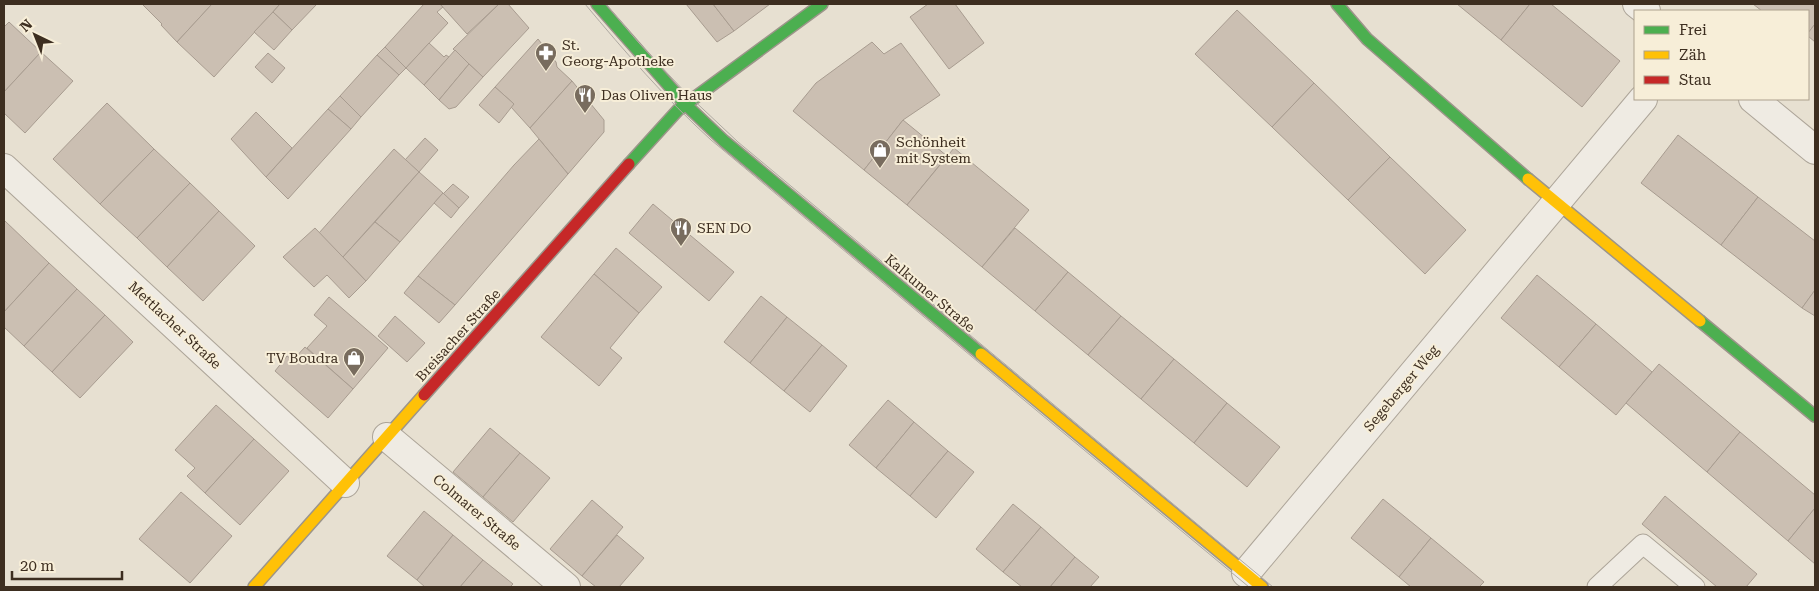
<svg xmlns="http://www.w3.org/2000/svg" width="1819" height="591" viewBox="0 0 1819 591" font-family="'Roboto Serif',serif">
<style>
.building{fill:#cbbfb2;stroke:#a89c90}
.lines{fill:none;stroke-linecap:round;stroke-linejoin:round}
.lane-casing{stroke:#ada599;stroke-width:21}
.street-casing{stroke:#ada599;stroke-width:30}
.fast-casing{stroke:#9c958a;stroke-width:14}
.slow-casing{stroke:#9c958a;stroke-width:14}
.jam-casing{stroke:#9c958a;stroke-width:14}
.lane{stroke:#efebe3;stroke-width:19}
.street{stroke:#efebe3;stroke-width:28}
.fast{stroke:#4caf50;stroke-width:11}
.slow{stroke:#ffc107;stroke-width:11}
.jam{stroke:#c62828;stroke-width:11}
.tram{stroke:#afaaa2;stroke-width:1}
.labels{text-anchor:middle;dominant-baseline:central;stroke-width:4;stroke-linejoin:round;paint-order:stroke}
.poi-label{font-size:14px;fill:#3d2e20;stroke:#f7eed8;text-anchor:start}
.street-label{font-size:14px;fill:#3d2e20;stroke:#f7eed8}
</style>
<rect width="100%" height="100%" fill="#e7e0d1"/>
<g class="building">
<path d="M142,4H212L177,42L161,25L162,24Z"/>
<path d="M212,4H280L214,77L177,42Z"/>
<path d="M280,4H317L292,30L273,12Z"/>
<path d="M424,4H440L443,7L437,12L448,23L406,68L385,47Z"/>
<path d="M440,4H499L467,34Z"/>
<path d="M499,4H508L529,28L483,77L453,49Z"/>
<path d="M686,4H713L734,31L717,42Z"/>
<path d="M713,4H770L734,31Z"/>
<path d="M928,4H955L984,43L949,69L910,17Z"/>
<path d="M1457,4H1530L1501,40Z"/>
<path d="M1530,4H1551L1620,61L1582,107L1501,40Z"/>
<path d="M1753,4H1815V24L1808,33V11H1762Z"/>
<path d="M1237,10L1314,83L1272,127L1195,54Z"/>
<path d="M273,12L292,30L274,50L254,32Z"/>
<path d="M9,22L41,52L4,92V27Z"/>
<path d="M1815,24V42L1808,36V33Z"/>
<path d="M538,39L556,62L557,67L572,81L530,128L511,107L514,104L495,87Z"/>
<path d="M872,42L884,54L901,43L940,95L903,120L864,170L793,111L816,83Z"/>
<path d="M429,43L444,57L446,55L449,57L424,85L406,68Z"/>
<path d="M385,47L406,68L399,75L377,55Z"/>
<path d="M455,50L469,64L439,100L424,85Z"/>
<path d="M41,52L73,81L25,133L4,113V92Z"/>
<path d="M268,53L285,68L272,83L255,67Z"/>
<path d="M377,55L399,75L361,117L340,96Z"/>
<path d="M469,64L483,77L456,107L449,109L439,100Z"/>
<path d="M572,81L604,120V132L568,174L530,128Z"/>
<path d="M1314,83L1390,157L1348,200L1272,127Z"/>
<path d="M495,87L514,104L499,123L479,105Z"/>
<path d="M340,96L361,117L351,129L328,109Z"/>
<path d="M107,103L154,149L100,204L53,159Z"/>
<path d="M328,109L351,129L288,199L266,177Z"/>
<path d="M256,112L292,148L266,177L231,139Z"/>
<path d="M903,120L947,156L907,205L864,170Z"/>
<path d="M1678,135L1758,197L1721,245L1641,183Z"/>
<path d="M425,138L438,150L419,172L405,160Z"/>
<path d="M539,139L568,174L455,305L418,276L514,165Z"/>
<path d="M954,148L1029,210L982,267L907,205Z"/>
<path d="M154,149L190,183L137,238L100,204Z"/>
<path d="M394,149L419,172L343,257L319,233Z"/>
<path d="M1390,157L1466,230L1425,274L1348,200Z"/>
<path d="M419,172L443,193L400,242L375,222Z"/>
<path d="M190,183L219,211L167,267L137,238Z"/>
<path d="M453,184L469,197L459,208L443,194Z"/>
<path d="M443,193L459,208L451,218L434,203Z"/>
<path d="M1758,197L1815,241V290L1802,308L1721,245Z"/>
<path d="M653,204L734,272L709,301L629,233Z"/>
<path d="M219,211L255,246L203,301L167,267Z"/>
<path d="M5,221L49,263L4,312V222Z"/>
<path d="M375,222L400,242L366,281L343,257Z"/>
<path d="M315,228L366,281L349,298L327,275L314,287L283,257Z"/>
<path d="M1015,228L1068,272L1035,311L982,267Z"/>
<path d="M616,248L662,287L639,313L594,274Z"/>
<path d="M49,263L77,289L24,346L4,327V312Z"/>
<path d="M1068,272L1121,316L1088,355L1035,311Z"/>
<path d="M594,274L639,313L610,348L622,358L599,386L541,337Z"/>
<path d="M1537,275L1596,324L1559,367L1501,318Z"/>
<path d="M418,276L455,305L439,323L404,293Z"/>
<path d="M77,289L105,315L52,372L24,346Z"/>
<path d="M1815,290V316L1802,308Z"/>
<path d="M761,296L787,317L750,363L724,342Z"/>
<path d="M329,297L388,348L353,389L307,348L327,326L314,315Z"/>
<path d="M105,315L133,342L80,398L52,372Z"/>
<path d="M395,316L425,343L407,362L378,336Z"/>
<path d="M1121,316L1174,359L1141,399L1088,355Z"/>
<path d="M787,317L822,345L784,391L750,363Z"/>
<path d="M1596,324L1652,372L1616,415L1559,367Z"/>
<path d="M822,345L847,366L810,412L784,391Z"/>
<path d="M305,347L353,389L328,418L275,371L287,356L293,360Z"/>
<path d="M1174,359L1227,403L1194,443L1141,399Z"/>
<path d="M1659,364L1740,432L1707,472L1626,403Z"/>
<path d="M888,400L914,422L876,468L849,445Z"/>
<path d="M1227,403L1280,447L1247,487L1194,443Z"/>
<path d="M216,405L254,439L205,493L187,476L195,468L175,450Z"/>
<path d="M914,422L948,451L910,496L876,468Z"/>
<path d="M490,428L520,453L483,497L453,472Z"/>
<path d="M1740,432L1815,495V508L1788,541L1707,472Z"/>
<path d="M254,439L289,471L240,525L205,493Z"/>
<path d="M948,451L974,472L936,518L910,496Z"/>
<path d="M520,453L550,478L513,522L483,497Z"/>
<path d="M181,492L232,536L190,583L139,539Z"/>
<path d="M1665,496L1757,574L1746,587H1717L1642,524Z"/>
<path d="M1383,499L1431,538L1399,577L1351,538Z"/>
<path d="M592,500L623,527L582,576L550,549Z"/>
<path d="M1013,504L1041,527L1003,572L976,549Z"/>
<path d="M1815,508V564L1788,541Z"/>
<path d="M424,511L453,535L417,580L387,556Z"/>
<path d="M1041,527L1075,557L1050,587H1022L1003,572Z"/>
<path d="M453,535L483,560L460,587H425L417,580Z"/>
<path d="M617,535L644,558L619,587H596L582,576Z"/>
<path d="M1431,538L1484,582L1479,587H1411L1399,577Z"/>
<path d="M1075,557L1099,577L1090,587H1050Z"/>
<path d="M483,560L513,584L510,587H460Z"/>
</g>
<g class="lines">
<g class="lane-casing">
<path id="lane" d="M1597,587L1643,544L1695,587"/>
</g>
<g class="street-casing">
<g id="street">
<path d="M1637,4L1646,11"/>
<path d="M1753,99L1815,150"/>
<path d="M4,168L345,483"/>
<path d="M387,437L566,587"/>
<path d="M1246,573L1643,99"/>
</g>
</g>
<g class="fast-casing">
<g id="fast">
<path d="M597,4L685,104L724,141L981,354"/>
<path d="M1337,4L1367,39L1528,179"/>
<path d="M629,164L678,110L822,4"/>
<path d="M1700,321L1815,416"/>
</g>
</g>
<g class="slow-casing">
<g id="slow">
<path d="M1528,179L1700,321"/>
<path d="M981,354L1262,587"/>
<path d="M254,587L424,395"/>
</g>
</g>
<g class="jam-casing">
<path id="jam" d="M424,395L629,164"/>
</g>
<use href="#lane" class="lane"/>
<use href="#street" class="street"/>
<use href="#fast" class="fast"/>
<use href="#slow" class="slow"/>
<use href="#jam" class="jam"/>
<g class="tram">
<path d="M585,4C625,52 665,98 711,140L1249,587"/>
<path d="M606,4L639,43L686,93L738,142L1273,587"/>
</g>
</g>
<defs>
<g id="pharmacy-pin" transform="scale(1.125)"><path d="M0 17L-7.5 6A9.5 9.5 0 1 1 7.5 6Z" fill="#786c5e" stroke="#f7eed8"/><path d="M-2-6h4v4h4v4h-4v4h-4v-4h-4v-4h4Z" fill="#fff"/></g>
<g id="restaurant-pin" transform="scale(1.125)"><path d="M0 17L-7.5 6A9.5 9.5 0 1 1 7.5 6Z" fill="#786c5e" stroke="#f7eed8"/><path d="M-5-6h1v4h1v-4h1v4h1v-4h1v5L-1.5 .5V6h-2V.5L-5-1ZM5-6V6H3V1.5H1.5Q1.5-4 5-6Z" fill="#fff"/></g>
<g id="shop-pin" transform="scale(1.125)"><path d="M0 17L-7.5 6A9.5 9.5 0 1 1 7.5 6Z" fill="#786c5e" stroke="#f7eed8"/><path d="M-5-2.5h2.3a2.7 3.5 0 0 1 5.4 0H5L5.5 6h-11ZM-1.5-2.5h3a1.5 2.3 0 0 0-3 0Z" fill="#fff"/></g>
</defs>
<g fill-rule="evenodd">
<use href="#pharmacy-pin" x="546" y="53"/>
<use href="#restaurant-pin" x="585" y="95"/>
<use href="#shop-pin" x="880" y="150"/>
<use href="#restaurant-pin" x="681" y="228"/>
<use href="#shop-pin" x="354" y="358"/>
</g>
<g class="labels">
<g class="poi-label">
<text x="562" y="45">St.<tspan x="562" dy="16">Georg-Apotheke</tspan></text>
<text x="601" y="95">Das Oliven Haus</text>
<text x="896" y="142">Schönheit<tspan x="896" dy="16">mit System</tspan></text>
<text x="697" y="228">SEN DO</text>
<text x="338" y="358" text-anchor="end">TV Boudra</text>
</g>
<g class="street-label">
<text transform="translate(930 293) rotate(40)">Kalkumer Straße</text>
<text transform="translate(175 325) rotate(43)">Mettlacher Straße</text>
<text transform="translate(458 335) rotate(-48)">Breisacher Straße</text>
<text transform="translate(1401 388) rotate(-50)">Segeberger Weg</text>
<text transform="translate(477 512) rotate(40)">Colmarer Straße</text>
</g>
</g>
<rect width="1819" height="591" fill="none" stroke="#3d2e20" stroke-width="10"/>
<rect x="1634" y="10" width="175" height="90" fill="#f7eed8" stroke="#ada18e"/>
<rect x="1644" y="26" width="25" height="8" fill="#4caf50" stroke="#ada18e"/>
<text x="1679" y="35" font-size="15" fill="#3d2e20">Frei</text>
<rect x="1644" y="51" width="25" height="8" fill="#ffc107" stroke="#ada18e"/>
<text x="1679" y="60" font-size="15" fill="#3d2e20">Zäh</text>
<rect x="1644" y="76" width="25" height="8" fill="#c62828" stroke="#ada18e"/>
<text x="1679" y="85" font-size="15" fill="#3d2e20">Stau</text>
<g transform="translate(35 35) rotate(317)" stroke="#f7eed8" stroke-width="4" paint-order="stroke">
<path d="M0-4L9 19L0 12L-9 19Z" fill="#3d2e20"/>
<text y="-8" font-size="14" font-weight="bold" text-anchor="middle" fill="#3d2e20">N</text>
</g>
<path d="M12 571v8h110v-8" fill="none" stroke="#3d2e20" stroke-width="2.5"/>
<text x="20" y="571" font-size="15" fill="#3d2e20" stroke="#f7eed8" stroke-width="4" paint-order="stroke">20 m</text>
</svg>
